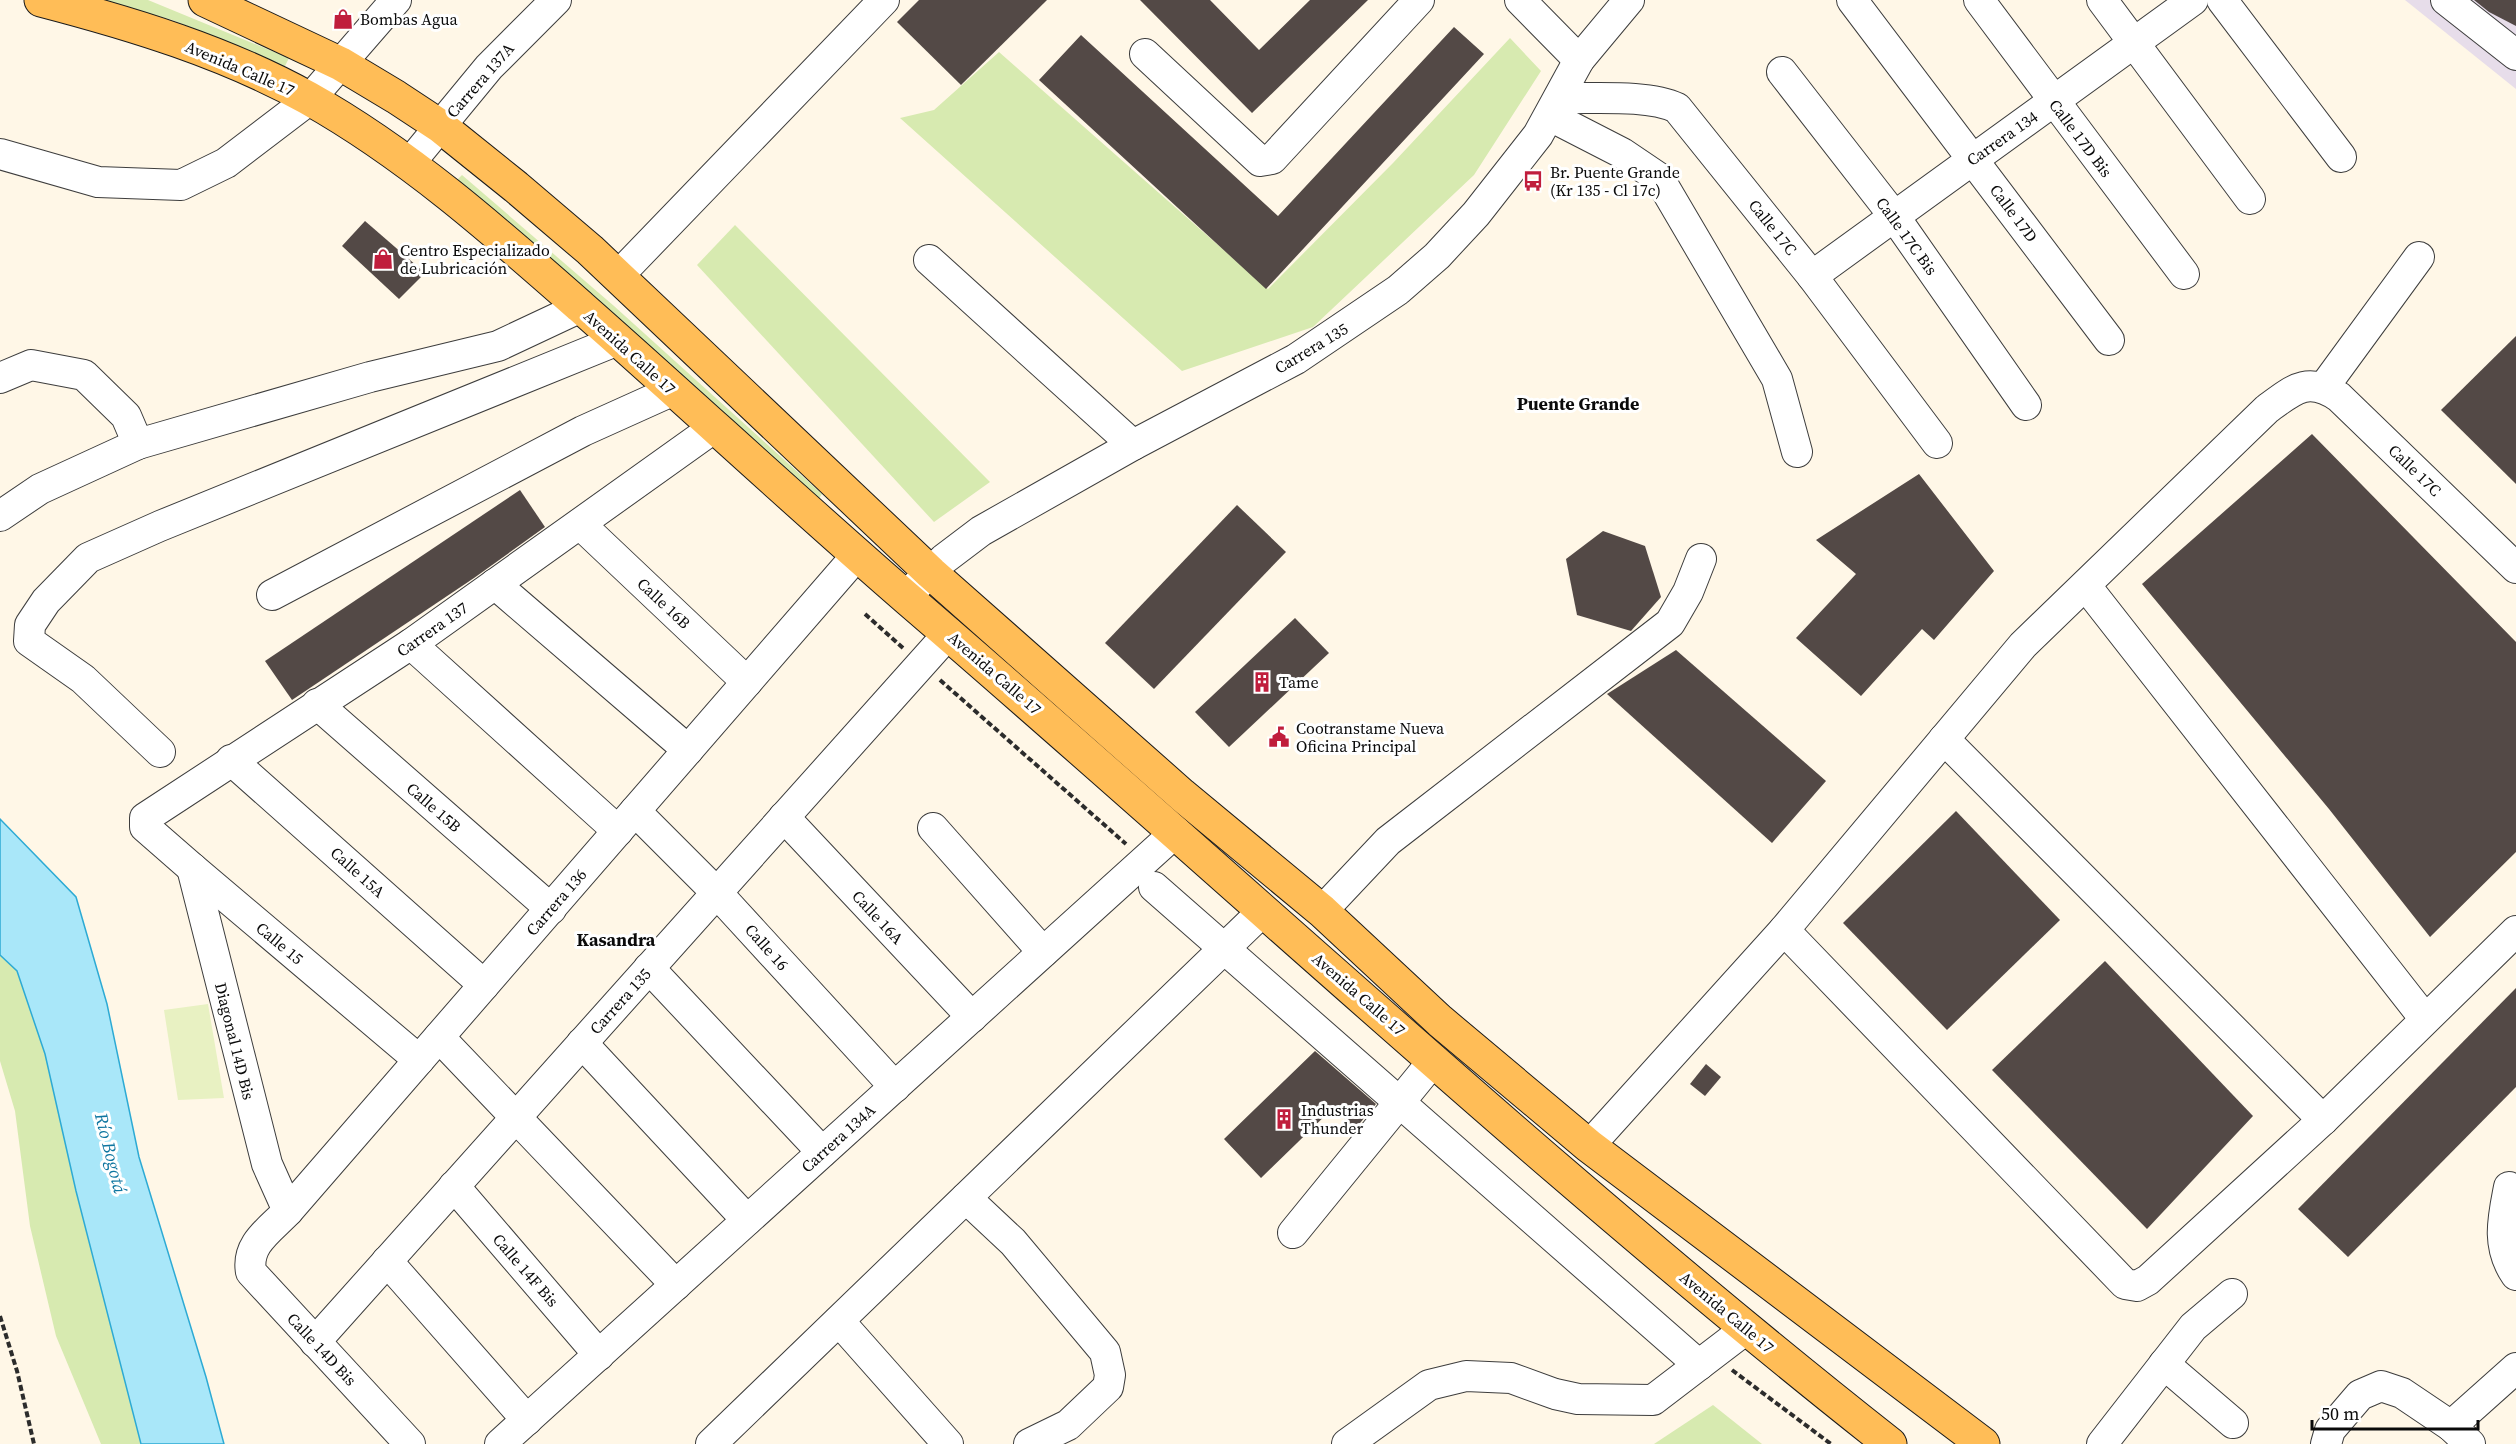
<svg xmlns="http://www.w3.org/2000/svg" width="2516" height="1444" viewBox="0 0 2516 1444" font-family="'Source Serif 4',serif">
<style>
.industrial{fill:#e7ddea}
.green{fill:#d7eab0}
.pitch{fill:#e8f1c2}
.water{fill:#a9e7f9;stroke:#2daad4;stroke-width:1.5}
.building{fill:#534946}
.lines{fill:none;stroke-linecap:round;stroke-linejoin:round}
.minor-casing{stroke:#3d3d3d;stroke-width:32}
.major-casing{stroke:#1b1b1b;stroke-width:35}
.path{stroke:#2c2c2c;stroke-width:4;stroke-dasharray:6 3;stroke-linecap:butt}
.minor{stroke:#fff;stroke-width:30}
.major{stroke:#ffbd57;stroke-width:33}
.labels{text-anchor:middle;dominant-baseline:central;stroke-width:6;stroke-linejoin:round;paint-order:stroke}
.poi-label{font-size:16px;fill:#0a0a0a;stroke:#fff;text-anchor:start}
.street-label{font-size:16px;fill:#0a0a0a;stroke:#fff}
.neighbourhood-label{font-size:18px;font-weight:bold;fill:#0a0a0a;stroke:#fff}
.water-label{font-size:18px;font-style:italic;fill:#0f76a0;stroke:#fff}
</style>
<rect width="100%" height="100%" fill="#fff7e7"/>
<path class="industrial" d="M2405,0H2516V89Z"/>
<g class="green">
<path d="M101,0H148L289,58L284,68L226,41L172,20Z"/>
<path d="M1510,38L1541,71L1474,175L1313,327L1182,371L900,118L934,110L999,52L1268,289L1393,163Z"/>
<path d="M462,175L614,306L822,494L816,503L449,188Z"/>
<path d="M735,225L990,482L934,522L697,265Z"/>
<path d="M0,955L17,971L45,1054L76,1191L141,1444H101L56,1336L30,1226L15,1111L0,1061Z"/>
<path d="M1713,1405L1762,1444H1654Z"/>
</g>
<path class="pitch" d="M208,1004L224,1098L178,1100L164,1010Z"/>
<path class="water" d="M0,819L76,897L107,1004L139,1157L206,1377L224,1444H141L76,1191L45,1054L17,971L0,955Z"/>
<g class="building">
<path d="M919,0H1047L961,85L897,22Z"/>
<path d="M1140,0H1210L1259,50L1310,0H1368L1252,113Z"/>
<path d="M2474,0H2516V26L2489,12Z"/>
<path d="M1454,27L1484,54L1266,289L1039,80L1081,35L1278,216Z"/>
<path d="M365,221L425,273L399,299L342,246Z"/>
<path d="M2516,336V484L2441,410Z"/>
<path d="M2312,434L2516,642V852L2430,937L2329,809L2142,584Z"/>
<path d="M1919,474L1994,571L1934,640L1922,629L1861,696L1796,638L1856,574L1816,540Z"/>
<path d="M520,490L545,527L474,578L292,700L265,661Z"/>
<path d="M1237,505L1286,552L1154,689L1105,643Z"/>
<path d="M1603,531L1645,546L1661,597L1631,631L1577,615L1566,559Z"/>
<path d="M1295,618L1329,653L1229,747L1195,712Z"/>
<path d="M1676,650L1826,781L1772,843L1607,694Z"/>
<path d="M1956,811L2060,920L1947,1030L1843,923Z"/>
<path d="M2105,961L2253,1116L2147,1229L1992,1070Z"/>
<path d="M2516,988V1087L2348,1257L2298,1209Z"/>
<path d="M1315,1051L1376,1104L1355,1129L1333,1108L1261,1178L1224,1139Z"/>
<path d="M1706,1064L1721,1077L1705,1096L1690,1084Z"/>
</g>
<g class="lines">
<g class="minor-casing">
<g id="minor">
<path d="M1520,0L1579,60"/>
<path d="M1852,0L2109,340"/>
<path d="M1979,0L2184,274"/>
<path d="M2102,0L2250,199"/>
<path d="M2222,0L2341,157"/>
<path d="M2446,0L2516,55"/>
<path d="M1145,54L1260,161L1272,159L1419,0"/>
<path d="M1782,72L1894,216L2026,405"/>
<path d="M1559,98C1592,99 1648,94 1677,108L1812,276L1937,443"/>
<path d="M1550,116L1622,153L1659,178L1777,379L1797,452"/>
<path d="M0,154L98,182L181,185L226,163L310,99L396,0"/>
<path d="M409,164L489,67L556,0"/>
<path d="M929,260L1133,445"/>
<path d="M618,276L884,0"/>
<path d="M1812,276L2193,0"/>
<path d="M0,378L31,365L84,375L126,416L138,444L370,377L498,346L581,307"/>
<path d="M2324,387L2419,257"/>
<path d="M0,516L40,489L138,444"/>
<path d="M580,524L747,682"/>
<path d="M495,584L688,750"/>
<path d="M2086,586L2425,1019"/>
<path d="M272,595L583,431L674,390"/>
<path d="M906,596L944,559L981,531L1133,445L1296,359L1398,290L1437,256L1476,214L1538,135L1579,60L1629,0"/>
<path d="M411,644L618,831"/>
<path d="M317,704L551,909"/>
<path d="M1944,739L2323,1120"/>
<path d="M160,752L83,679L29,641L30,625L46,601L88,558L160,526L618,340"/>
<path d="M231,760L484,985"/>
<path d="M635,811L717,893L895,1087"/>
<path d="M784,817L972,1017"/>
<path d="M933,828L1043,952"/>
<path d="M192,868L267,1164L288,1211"/>
<path d="M1154,887L1699,1365"/>
<path d="M1322,911L1388,841L1670,623L1688,592L1701,559"/>
<path d="M1784,930L2125,1284L2137,1286L2148,1280L2323,1120L2516,931"/>
<path d="M649,968L822,1152"/>
<path d="M439,1037L676,1285"/>
<path d="M582,1043L747,1220"/>
<path d="M419,1060L192,868L145,827V818L411,644L715,427"/>
<path d="M1589,1146L1784,930L2023,645L2267,409C2294,389 2308,376 2339,397L2516,568"/>
<path d="M454,1186L599,1355"/>
<path d="M2509,1187C2503,1218 2496,1246 2516,1275"/>
<path d="M966,1198L1013,1242L1105,1352L1110,1375L1108,1387L1068,1425L1029,1444"/>
<path d="M1293,1233L1434,1060"/>
<path d="M387,1261L527,1420"/>
<path d="M839,1321L948,1444"/>
<path d="M315,1342L949,633"/>
<path d="M2164,1364L2233,1423"/>
<path d="M410,1444L251,1272C246,1244 270,1230 288,1211L858,554"/>
<path d="M500,1444L1176,832"/>
<path d="M711,1444L1263,911"/>
<path d="M1347,1444L1429,1385L1466,1376L1511,1378L1555,1394L1578,1399L1653,1400L1746,1329"/>
<path d="M2102,1444L2193,1327L2232,1294"/>
<path d="M2326,1444L2330,1430L2360,1395L2381,1386L2402,1393L2451,1426"/>
<path d="M2470,1444L2451,1426L2516,1368"/>
</g>
</g>
<g class="major-casing">
<g id="major">
<path d="M41,0C133,24 225,52 308,98C408,154 496,232 581,307C691,404 798,504 909,600C1236,881 1551,1177 1890,1444"/>
<path d="M205,0L341,64L396,97L440,126L516,187L590,250L931,573L1182,795L1322,911L1440,1021L1589,1146L1983,1444"/>
</g>
</g>
<g class="path">
<path d="M865,614L903,648"/>
<path d="M940,680L1126,844"/>
<path d="M0,1316L17,1371L34,1444"/>
<path d="M1732,1370L1831,1444"/>
</g>
<use href="#minor" class="minor"/>
<use href="#major" class="major"/>
</g>
<defs>
<g id="shop-bare" transform="scale(1.62)"><path d="M-5-2.5h2.3a2.7 3.5 0 0 1 5.4 0H5L5.5 6h-11ZM-1.5-2.5h3a1.5 2.3 0 0 0-3 0Z" fill="#c01d3c" stroke="#fff" stroke-width="2.5" paint-order="stroke"/></g>
<g id="bus-bare" transform="scale(1.62)"><path d="M-5-6H5V4H4V6H2V4H-2V6H-4V4H-5ZM-3.5-4V0h7V-4ZM-3.5 1.2v1.5H-2V1.2ZM2 1.2v1.5H3.5V1.2Z" fill="#c01d3c" stroke="#fff" stroke-width="2.5" paint-order="stroke"/></g>
<g id="building-bare" transform="scale(1.62)"><path d="M-4-6H4V6H1V3H-1V6H-4ZM-2.5-4.3h1.7v1.8h-1.7ZM.8-4.3h1.7v1.8H.8ZM-2.5-1h1.7V.8h-1.7ZM.8-1h1.7V.8H.8Z" fill="#c01d3c" stroke="#fff" stroke-width="2.5" paint-order="stroke"/></g>
<g id="civic-bare" transform="scale(1.62)"><path d="M-.6-6.5H3V-4.5H.6V-3L4-1V1h2V6H-6V1h2V-1L-.6-3ZM-1.2 2.5V6h2.4V2.5Z" fill="#c01d3c" stroke="#fff" stroke-width="2.5" paint-order="stroke"/></g>
</defs>
<g fill-rule="evenodd">
<use href="#shop-bare" x="343" y="19"/>
<use href="#bus-bare" x="1533" y="181"/>
<use href="#shop-bare" x="383" y="259"/>
<use href="#building-bare" x="1262" y="682"/>
<use href="#civic-bare" x="1279" y="737"/>
<use href="#building-bare" x="1284" y="1119"/>
</g>
<g class="labels">
<g class="poi-label">
<text x="360" y="19">Bombas Agua</text>
<text x="1550" y="172">Br. Puente Grande<tspan x="1550" dy="18">(Kr 135 - Cl 17c)</tspan></text>
<text x="400" y="250">Centro Especializado<tspan x="400" dy="18">de Lubricación</tspan></text>
<text x="1279" y="682">Tame</text>
<text x="1296" y="728">Cootranstame Nueva<tspan x="1296" dy="18">Oficina Principal</tspan></text>
<text x="1301" y="1110">Industrias<tspan x="1301" dy="18">Thunder</tspan></text>
</g>
<g class="street-label">
<text transform="translate(240 68) rotate(23)">Avenida Calle 17</text>
<text transform="translate(480 80) rotate(-49)">Carrera 137A</text>
<text transform="translate(2002 138) rotate(-35)">Carrera 134</text>
<text transform="translate(2081 138) rotate(53)">Calle 17D Bis</text>
<text transform="translate(2014 213) rotate(53)">Calle 17D</text>
<text transform="translate(1773 227) rotate(51)">Calle 17C</text>
<text transform="translate(1907 236) rotate(54)">Calle 17C Bis</text>
<text transform="translate(1311 348) rotate(-31)">Carrera 135</text>
<text transform="translate(630 352) rotate(42)">Avenida Calle 17</text>
<text transform="translate(2415 470) rotate(44)">Calle 17C</text>
<text transform="translate(664 603) rotate(43)">Calle 16B</text>
<text transform="translate(432 629) rotate(-35)">Carrera 137</text>
<text transform="translate(995 673) rotate(41)">Avenida Calle 17</text>
<text transform="translate(434 807) rotate(41)">Calle 15B</text>
<text transform="translate(358 872) rotate(42)">Calle 15A</text>
<text transform="translate(556 902) rotate(-49)">Carrera 136</text>
<text transform="translate(878 917) rotate(47)">Calle 16A</text>
<text transform="translate(280 943) rotate(40)">Calle 15</text>
<text transform="translate(767 947) rotate(48)">Calle 16</text>
<text transform="translate(1359 994) rotate(41)">Avenida Calle 17</text>
<text transform="translate(620 1001) rotate(-48)">Carrera 135</text>
<text transform="translate(235 1041) rotate(76)">Diagonal 14D Bis</text>
<text transform="translate(838 1138) rotate(-42)">Carrera 134A</text>
<text transform="translate(526 1270) rotate(49)">Calle 14F Bis</text>
<text transform="translate(1727 1312) rotate(40)">Avenida Calle 17</text>
<text transform="translate(322 1349) rotate(47)">Calle 14D Bis</text>
</g>
<g class="neighbourhood-label">
<text x="1578" y="403">Puente Grande</text>
<text x="616" y="939">Kasandra</text>
</g>
<g class="water-label">
<text transform="translate(111 1153) rotate(76)">Río Bogotá</text>
</g>
</g>
<path d="M2312 1420v9h166v-9" fill="none" stroke="#0a0a0a" stroke-width="3"/>
<text x="2321" y="1420" font-size="18" fill="#0a0a0a" stroke="#ffffff" stroke-width="4.5" paint-order="stroke">50 m</text>
</svg>
